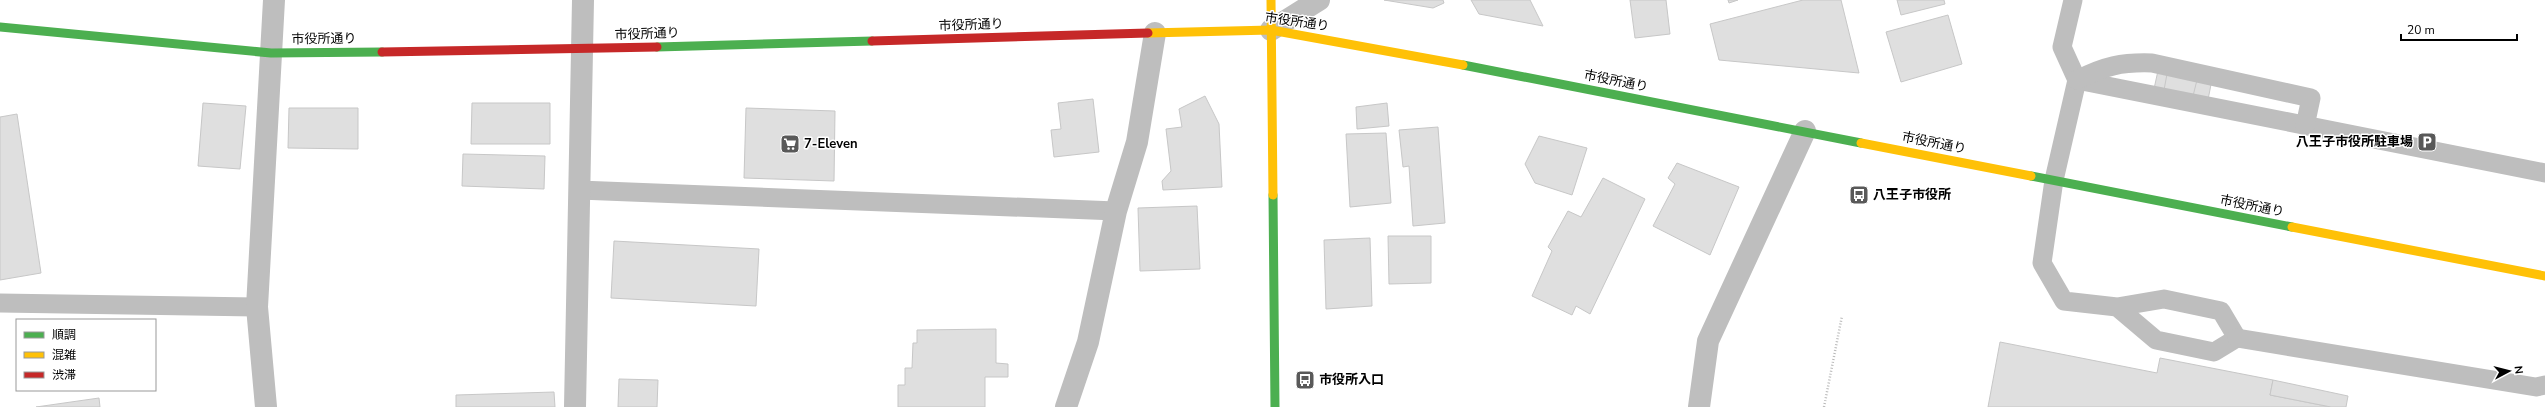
<svg xmlns="http://www.w3.org/2000/svg" width="2545" height="407" viewBox="0 0 2545 407" font-family="'Nunito Sans','Noto Sans JP',sans-serif">
<style>
.building{fill:#dfdfdf;stroke:#c7c7c7}
.lines{fill:none;stroke-linecap:round;stroke-linejoin:round}
.path{stroke:#b9b9b9;stroke-width:2.5;stroke-dasharray:1 2;stroke-linecap:butt}
.lane{stroke:#bebebe;stroke-width:19}
.street{stroke:#bebebe;stroke-width:22}
.fast{stroke:#4caf50;stroke-width:9}
.slow{stroke:#ffc107;stroke-width:9}
.jam{stroke:#c62828;stroke-width:9}
.labels{text-anchor:middle;dominant-baseline:central;stroke-width:3;stroke-linejoin:round;paint-order:stroke}
.street-label{font-size:13px;fill:#000;stroke:#fff}
.poi-label{font-size:13px;font-weight:bold;fill:#000;stroke:#fff;text-anchor:start}
</style>
<rect width="100%" height="100%" fill="#fff"/>
<g class="building">
<path d="M1384,0H1443L1444,3L1433,8Z"/>
<path d="M1471,0H1530L1543,26L1479,14Z"/>
<path d="M1630,0H1666L1670,34L1635,38Z"/>
<path d="M1728,0H1738L1729,3Z"/>
<path d="M1803,0H1841L1859,73L1719,60L1710,24Z"/>
<path d="M1897,0H1944L1945,4L1901,15Z"/>
<path d="M1948,15L1962,64L1901,82L1886,32Z"/>
<path d="M2161,57L2214,69L2206,110L2152,98Z"/>
<path d="M2167,74L2197,80L2193,96L2164,90Z"/>
<path d="M1205,96L1219,124L1222,187L1163,190L1162,181L1171,171L1166,129L1182,127L1179,109Z"/>
<path d="M1093,99L1099,152L1054,157L1051,130L1061,129L1058,103Z"/>
<path d="M203,103L246,106L240,169L198,166Z"/>
<path d="M472,103H550V144H471Z"/>
<path d="M1387,103L1389,126L1357,129L1356,107Z"/>
<path d="M289,108H358V149L288,148Z"/>
<path d="M746,108L835,111L834,181L744,178Z"/>
<path d="M17,114L41,273L0,280V117Z"/>
<path d="M1438,127L1445,223L1413,226L1409,166L1403,167L1399,130Z"/>
<path d="M1386,133L1391,203L1350,207L1346,134Z"/>
<path d="M1539,136L1587,148L1572,195L1535,183L1525,164Z"/>
<path d="M463,154L545,156L544,189L462,186Z"/>
<path d="M1677,163L1739,187L1710,255L1653,226L1675,184L1668,178Z"/>
<path d="M1603,178L1645,199L1590,314L1576,306L1572,315L1532,296L1552,251L1548,247L1568,211L1581,217Z"/>
<path d="M1197,206L1200,269L1140,271L1138,208Z"/>
<path d="M1388,236H1431V283L1389,284Z"/>
<path d="M1370,238L1372,306L1326,309L1324,240Z"/>
<path d="M614,241L759,249L756,306L611,298Z"/>
<path d="M996,329V363L1008,364V377H985V407H898V385H905V368H912L913,343H917V330Z"/>
<path d="M2000,342L2157,373L2160,358L2273,380L2270,395L2331,407H1988Z"/>
<path d="M619,379L658,380L657,407H618Z"/>
<path d="M2273,380L2348,396L2346,407H2331L2270,395Z"/>
<path d="M554,392L555,407H456V395Z"/>
<path d="M99,398L100,407H36Z"/>
</g>
<g class="lines">
<path class="path" d="M1824,407L1842,316"/>
<g class="lane">
<path d="M2073,0L2062,47L2077,80L2054,180L2042,263L2064,301L2117,307L2164,299L2221,311L2237,338L2214,352L2156,340L2117,307"/>
<path d="M2077,80L2545,173"/>
<path d="M2077,80C2104,66 2122,62 2152,63L2311,98L2305,126"/>
<path d="M579,190L1116,211"/>
<path d="M0,303L257,307"/>
<path d="M2237,338L2536,387L2545,385"/>
</g>
<g class="street">
<path d="M1271,30L1319,0"/>
<path d="M266,407L257,307L274,0"/>
<path d="M575,407L583,0"/>
<path d="M1066,407L1088,342L1116,211L1137,142L1155,33"/>
<path d="M1699,407L1708,341L1805,131"/>
</g>
<g class="fast">
<path d="M0,27L271,53L382,52"/>
<path d="M657,47L872,41"/>
<path d="M1463,65L1861,143"/>
<path d="M2031,176L2292,227"/>
<path d="M1273,195L1275,407"/>
</g>
<g class="slow">
<path d="M1271,0L1273,195"/>
<path d="M1148,33L1271,30L1463,65"/>
<path d="M1861,143L2031,176"/>
<path d="M2292,227L2545,276"/>
</g>
<g class="jam">
<path d="M872,41L1148,33"/>
<path d="M382,52L657,47"/>
</g>
</g>
<defs>
<g id="parking-square" transform="scale(1)"><rect x="-9" y="-9" width="18" height="18" rx="4" fill="#595959" stroke="#fff"/><path d="M-3.5-5.5H1a3.5 3.5 0 0 1 0 7H-1V5.5H-3.5ZM-1-3.4V-.6H.8a1.4 1.4 0 0 0 0-2.8Z" fill="#fff"/></g>
<g id="supermarket-square" transform="scale(1)"><rect x="-9" y="-9" width="18" height="18" rx="4" fill="#595959" stroke="#fff"/><path d="M-6-5.5h2.5l.6 2H6L4.5 2H-2.5L-4.4-4H-6ZM-1.5 3.2a1.3 1.3 0 1 0 .1 0ZM3 3.2a1.3 1.3 0 1 0 .1 0Z" fill="#fff"/></g>
<g id="bus-square" transform="scale(1)"><rect x="-9" y="-9" width="18" height="18" rx="4" fill="#595959" stroke="#fff"/><path d="M-5-6H5V4H4V6H2V4H-2V6H-4V4H-5ZM-3.5-4V0h7V-4ZM-3.5 1.2v1.5H-2V1.2ZM2 1.2v1.5H3.5V1.2Z" fill="#fff"/></g>
</defs>
<g fill-rule="evenodd">
<use href="#parking-square" x="2427" y="142"/>
<use href="#supermarket-square" x="790" y="144"/>
<use href="#bus-square" x="1859" y="195"/>
<use href="#bus-square" x="1305" y="380"/>
</g>
<g class="labels">
<g class="street-label">
<text transform="translate(1297 22) rotate(8)">市役所通り</text>
<text transform="translate(971 25) rotate(-2)">市役所通り</text>
<text transform="translate(647 34) rotate(-2)">市役所通り</text>
<text transform="translate(324 39) rotate(-1)">市役所通り</text>
<text transform="translate(1616 81) rotate(11)">市役所通り</text>
<text transform="translate(1934 143) rotate(11)">市役所通り</text>
<text transform="translate(2252 206) rotate(11)">市役所通り</text>
</g>
<g class="poi-label">
<text x="2413" y="142" text-anchor="end">八王子市役所駐車場</text>
<text x="804" y="144">7-Eleven</text>
<text x="1873" y="195">八王子市役所</text>
<text x="1319" y="380">市役所入口</text>
</g>
</g>
<rect x="16" y="319" width="140" height="72" fill="#ffffff" stroke="#999999"/>
<rect x="24" y="332" width="20" height="6" fill="#4caf50" stroke="#999999"/>
<text x="52" y="339" font-size="12" fill="#000000">順調</text>
<rect x="24" y="352" width="20" height="6" fill="#ffc107" stroke="#999999"/>
<text x="52" y="359" font-size="12" fill="#000000">混雑</text>
<rect x="24" y="372" width="20" height="6" fill="#c62828" stroke="#999999"/>
<text x="52" y="379" font-size="12" fill="#000000">渋滞</text>
<g transform="translate(2509 371) rotate(83)" stroke="#ffffff" stroke-width="3" paint-order="stroke">
<path d="M0-3L7 15L0 10L-7 15Z" fill="#000000"/>
<text y="-6" font-size="11" font-weight="bold" text-anchor="middle" fill="#000000">N</text>
</g>
<path d="M2401 34v6h116v-6" fill="none" stroke="#000000" stroke-width="2"/>
<text x="2407" y="34" font-size="12" fill="#000000" stroke="#ffffff" stroke-width="3" paint-order="stroke">20 m</text>
</svg>
